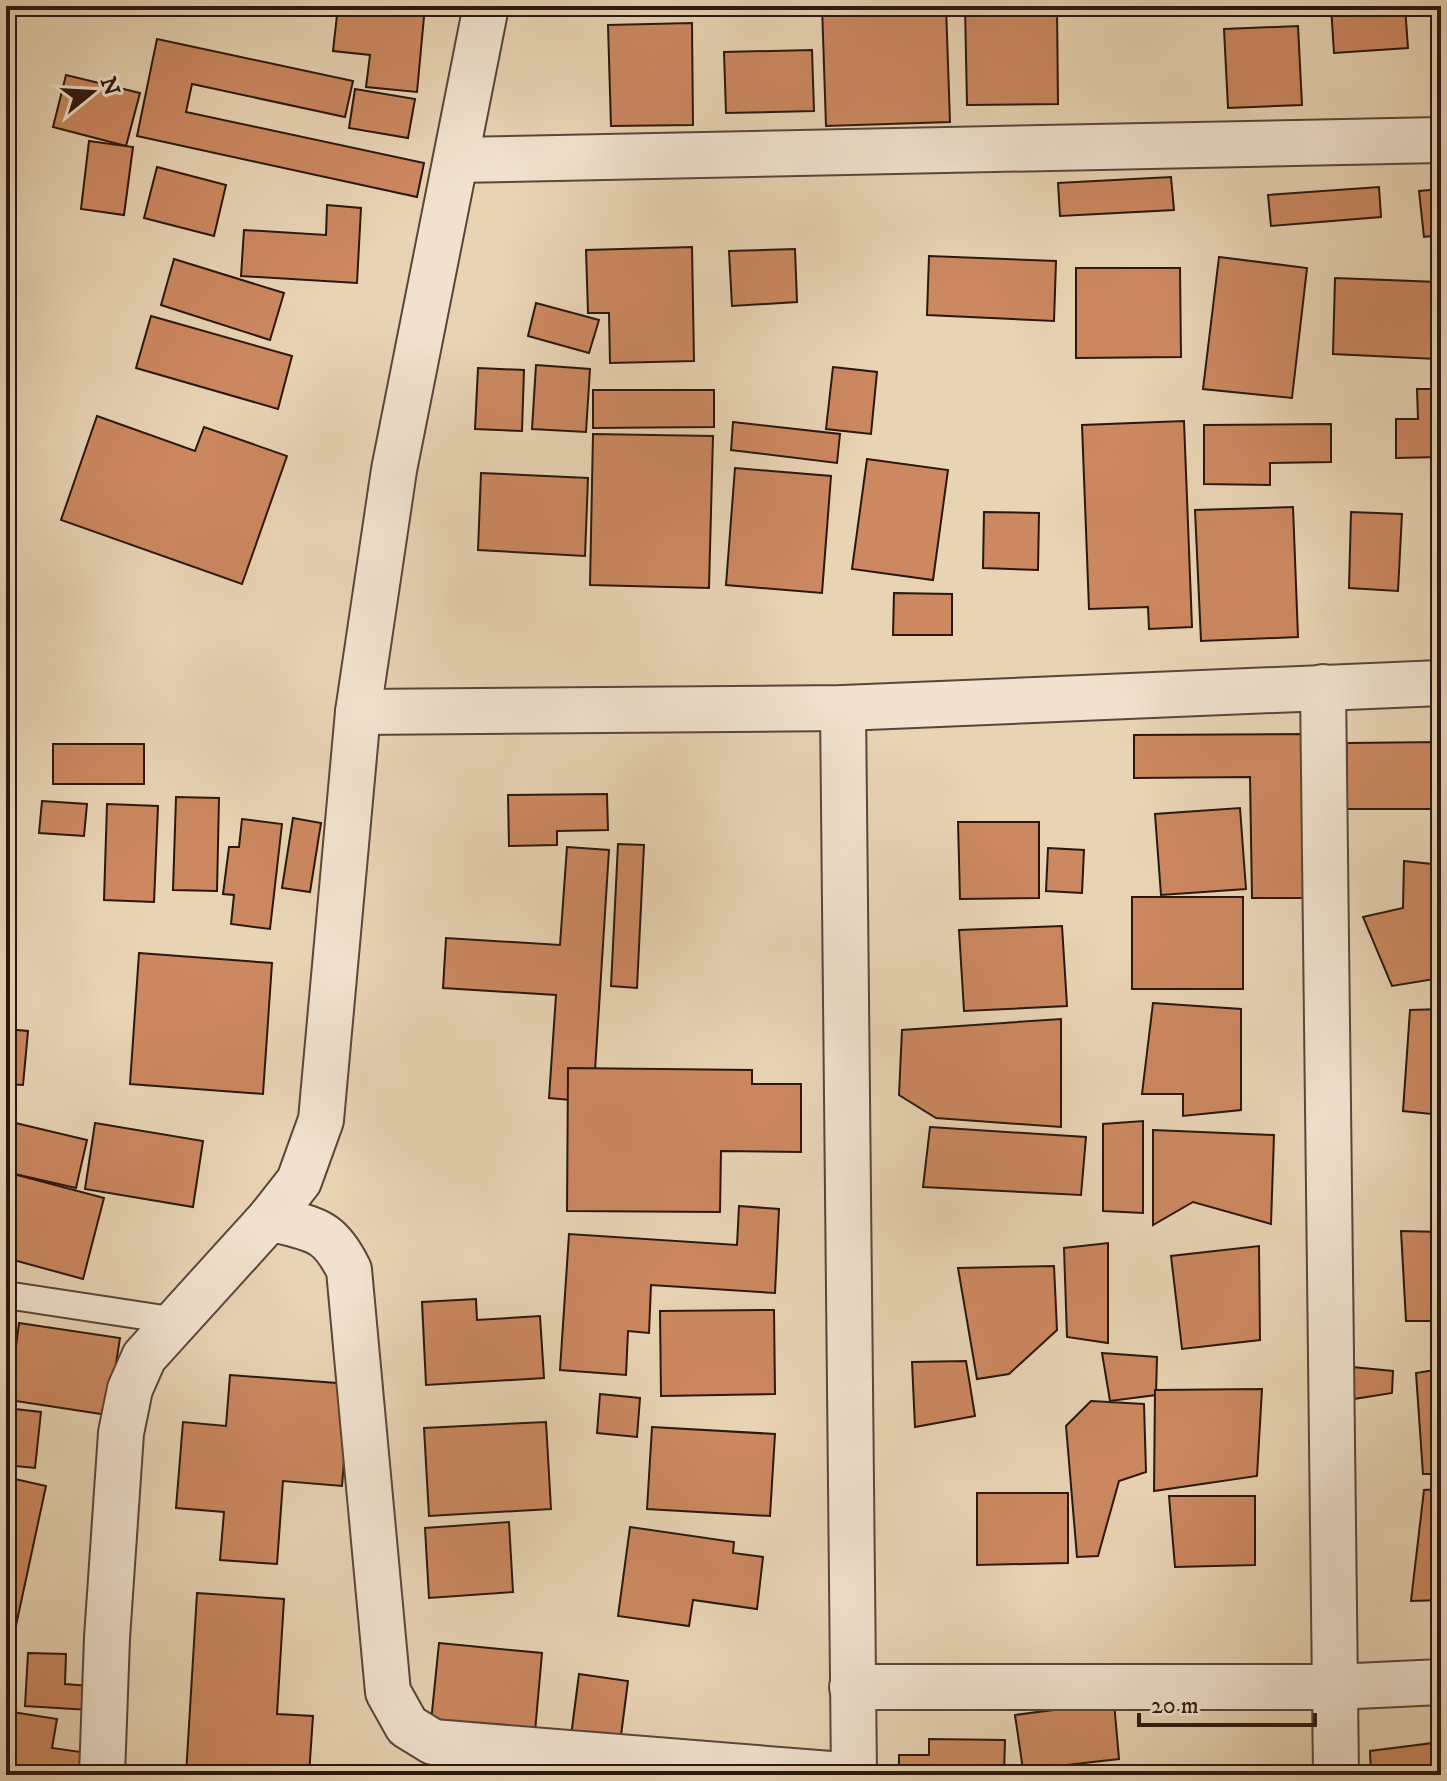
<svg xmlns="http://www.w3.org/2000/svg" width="1447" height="1781" viewBox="0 0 1447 1781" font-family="'IM FELL DW Pica',serif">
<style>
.building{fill:#cc8860;stroke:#2b1710;stroke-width:2}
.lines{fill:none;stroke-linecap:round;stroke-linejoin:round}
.lane-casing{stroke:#5a4639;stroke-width:30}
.street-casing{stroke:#5a4639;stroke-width:48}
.lane{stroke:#f0e2ce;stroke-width:26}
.street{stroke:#f0e2ce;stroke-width:44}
</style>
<rect width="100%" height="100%" fill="#e8d3b3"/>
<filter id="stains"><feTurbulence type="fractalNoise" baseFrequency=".0025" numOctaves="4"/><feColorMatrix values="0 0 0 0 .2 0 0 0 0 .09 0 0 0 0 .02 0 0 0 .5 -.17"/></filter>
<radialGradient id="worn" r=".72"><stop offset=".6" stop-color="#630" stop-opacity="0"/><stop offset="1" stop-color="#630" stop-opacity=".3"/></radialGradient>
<g class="building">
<path d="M338,6H425L417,92L366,87L370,55L333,51Z"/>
<path d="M822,6H946L950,122L826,126Z"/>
<path d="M965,6H1057L1058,104L967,105Z"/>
<path d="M1104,6H1191L1190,16L1103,9Z"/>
<path d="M1331,6H1405L1408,48L1334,53Z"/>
<path d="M692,23L693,125L611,126L608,25Z"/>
<path d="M1298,26L1302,105L1228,108L1224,29Z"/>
<path d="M157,39L353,81L345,117L192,84L186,112L424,163L417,197L137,136Z"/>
<path d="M812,50L814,111L726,113L724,52Z"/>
<path d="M66,75L140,93L126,146L53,127Z"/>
<path d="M355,89L415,99L408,138L349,128Z"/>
<path d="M89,141L133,147L124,215L81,209Z"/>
<path d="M157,167L226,185L214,236L144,218Z"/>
<path d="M1171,177L1174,210L1060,216L1058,183Z"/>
<path d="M1379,187L1381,217L1271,226L1268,195Z"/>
<path d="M1441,189V235L1424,237L1419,191Z"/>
<path d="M327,205L361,208L357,283L241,276L244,230L326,235Z"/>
<path d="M692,247L694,361L610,363L609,313H588L586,250Z"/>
<path d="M795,249L797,302L732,306L729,251Z"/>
<path d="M929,256L1056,261L1054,321L927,315Z"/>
<path d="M1219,257L1307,268L1292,398L1203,389Z"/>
<path d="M174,259L284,293L270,340L161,305Z"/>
<path d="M1076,268H1180L1181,357L1076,358Z"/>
<path d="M1335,278L1438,282L1436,359L1333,354Z"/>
<path d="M536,303L599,320L589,353L528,336Z"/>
<path d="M151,316L292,356L278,409L136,368Z"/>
<path d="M536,365L590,369L586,432L532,429Z"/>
<path d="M833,367L877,372L871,434L826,429Z"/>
<path d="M478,368L524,370L522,431L475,429Z"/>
<path d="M1417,389H1441V490H1439V457L1396,458V419H1418Z"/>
<path d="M593,390H714V427L593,428Z"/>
<path d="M97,416L195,451L204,427L287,456L242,584L61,520Z"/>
<path d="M1184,421L1192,627L1149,629L1148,607L1089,609L1082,425Z"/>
<path d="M733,422L840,434L837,463L731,450Z"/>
<path d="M1331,424V462L1270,463V485L1204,484V425Z"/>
<path d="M593,434L713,436L709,588L590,585Z"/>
<path d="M867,459L948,470L933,580L852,569Z"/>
<path d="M735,468L831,476L822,593L726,585Z"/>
<path d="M481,473L588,478L585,556L478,550Z"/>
<path d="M1293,507L1298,637L1201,641L1195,510Z"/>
<path d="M984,512L1039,513L1038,570L983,568Z"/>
<path d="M1351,512L1402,514L1398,591L1349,588Z"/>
<path d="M894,593L952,594V635H893Z"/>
<path d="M1306,734L1309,898H1252L1250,777L1134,778V735Z"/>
<path d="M1441,742V809H1347V743Z"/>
<rect x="53" y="744" width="91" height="40"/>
<path d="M607,794L608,830L557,831V845L509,846L508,795Z"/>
<path d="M176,797L219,798L217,891L173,890Z"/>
<path d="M42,801L87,804L84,836L39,833Z"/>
<path d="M107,804L158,806L154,902L104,900Z"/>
<path d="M1240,808L1246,889L1161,895L1155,814Z"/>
<path d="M293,818L321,823L310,892L282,888Z"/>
<path d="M242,819L282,824L270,929L231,924L234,895L223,894L229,847H239Z"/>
<path d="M958,822H1039V898L960,899Z"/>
<path d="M618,844L644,845L637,988L611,986Z"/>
<path d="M567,847L609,850L593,1102L549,1098L556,995L443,988L446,938L560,945Z"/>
<path d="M1048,848L1084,850L1082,893L1046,891Z"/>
<path d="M1404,861L1441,865V978L1392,986L1363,917L1403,908Z"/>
<rect x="1132" y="897" width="111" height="92"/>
<path d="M1062,926L1067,1006L964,1011L959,930Z"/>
<path d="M139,953L272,963L263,1094L130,1084Z"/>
<path d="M1153,1003L1241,1009V1110L1183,1116V1094H1142Z"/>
<path d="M1441,1009V1115L1403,1111L1410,1010Z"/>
<path d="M1061,1019V1127L936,1118L899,1095L902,1030Z"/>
<path d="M6,1029L28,1031L23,1085L6,1084Z"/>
<path d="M568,1068L752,1070V1084H801V1152L721,1151L720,1212L567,1211Z"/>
<path d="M7,1121L87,1140L76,1188L6,1172Z"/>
<path d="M1143,1121V1213L1103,1211V1124Z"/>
<path d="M95,1123L203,1141L193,1207L85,1189Z"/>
<path d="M930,1127L1086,1137L1081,1195L923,1187Z"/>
<path d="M1153,1130L1274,1135L1271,1224L1193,1202L1153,1225Z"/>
<path d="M6,1172L104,1198L83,1279L6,1258Z"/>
<path d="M739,1206L779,1209L775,1293L651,1285L649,1333L628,1331L626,1375L560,1370L569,1234L737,1245Z"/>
<path d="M1401,1231L1441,1232V1321H1406Z"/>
<path d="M1108,1243V1343L1067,1337L1064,1248Z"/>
<path d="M1259,1246L1260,1340L1182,1349L1171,1256Z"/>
<path d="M1054,1266L1057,1330L1009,1374L977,1379L958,1268Z"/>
<path d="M476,1299L477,1320L540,1316L544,1378L426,1385L422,1302Z"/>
<path d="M774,1310L775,1394L661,1396L660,1311Z"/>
<path d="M19,1323L120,1338L108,1415L9,1400Z"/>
<path d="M1102,1353L1157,1357L1156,1395L1110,1401Z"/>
<path d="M966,1361L975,1416L915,1427L912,1362Z"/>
<path d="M1352,1367L1393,1371L1392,1393L1354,1399Z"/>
<path d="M1441,1369V1474H1423L1416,1373Z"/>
<path d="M230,1375L350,1384L342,1486L283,1481L277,1564L220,1560L224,1512L176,1508L183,1422L226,1426Z"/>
<path d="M1262,1389L1257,1476L1154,1491L1155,1390Z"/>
<path d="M600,1394L640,1398L637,1437L597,1433Z"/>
<path d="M1091,1401L1144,1404L1146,1472L1119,1481L1098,1556L1077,1557L1066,1426Z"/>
<path d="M6,1408L41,1412L35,1468L6,1465Z"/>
<path d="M546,1422L551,1509L429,1516L424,1428Z"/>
<path d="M652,1427L775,1434L770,1516L647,1509Z"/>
<path d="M6,1477L46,1486L14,1635L6,1633Z"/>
<path d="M1441,1489V1600L1411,1601L1424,1490Z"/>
<path d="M977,1493H1068V1563L977,1565Z"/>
<path d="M1169,1496H1255V1565L1175,1567Z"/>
<path d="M509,1522L513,1592L429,1598L425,1528Z"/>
<path d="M630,1527L734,1542L733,1553L763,1557L757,1609L693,1600L689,1626L618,1616Z"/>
<path d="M197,1593L284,1599L277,1714L313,1716L309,1775H186Z"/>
<path d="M439,1643L542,1653L535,1732L431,1722Z"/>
<path d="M28,1653L66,1654L65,1684L90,1686L89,1710L25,1706Z"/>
<path d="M579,1674L628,1681L619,1751L570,1744Z"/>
<path d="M1114,1702L1119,1759L1023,1770L1015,1715Z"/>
<path d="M6,1711L57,1719L52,1748L88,1753L84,1775H6Z"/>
<path d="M929,1739L1005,1740L1004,1775H899V1755H929Z"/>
<path d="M1433,1743V1760L1441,1761V1775H1371L1370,1751Z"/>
<path d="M1170,1768L1262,1769V1775H1170Z"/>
</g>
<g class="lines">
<g class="lane-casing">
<path id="lane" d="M6,1295L177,1321"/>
</g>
<g class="street-casing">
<g id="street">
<path d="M456,160L1441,140"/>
<path d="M1323,687L1336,1775"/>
<path d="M843,708L854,1775"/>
<path d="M358,712L843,708L1441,683"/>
<path d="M270,1218C313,1230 328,1227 349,1270L388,1692L407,1726L433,1742L843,1775"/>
<path d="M852,1687H1334L1441,1682"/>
<path d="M102,1775L107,1638L121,1433L130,1389L144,1357L270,1218L299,1181L321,1120L358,712L394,470L486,6"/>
</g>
</g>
<use href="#lane" class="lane"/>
<use href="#street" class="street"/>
</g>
<rect width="1447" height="1781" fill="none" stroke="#e8d3b3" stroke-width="32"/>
<rect x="8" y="8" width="1431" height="1765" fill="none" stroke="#2b1710" stroke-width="4"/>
<rect x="16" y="16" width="1415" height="1749" fill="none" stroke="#2b1710" stroke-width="2"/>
<g transform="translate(92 92) rotate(72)" stroke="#f0e2ce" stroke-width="6" paint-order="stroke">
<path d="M0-6L14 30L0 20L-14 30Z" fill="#2b1710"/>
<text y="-12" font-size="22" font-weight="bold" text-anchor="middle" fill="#2b1710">N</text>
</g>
<path d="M1139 1713v12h176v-12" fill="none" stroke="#2b1710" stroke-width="4"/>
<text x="1151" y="1713" font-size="24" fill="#2b1710" stroke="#f0e2ce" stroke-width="6" paint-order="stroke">20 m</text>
<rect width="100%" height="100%" filter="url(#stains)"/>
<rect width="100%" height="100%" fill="url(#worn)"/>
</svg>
